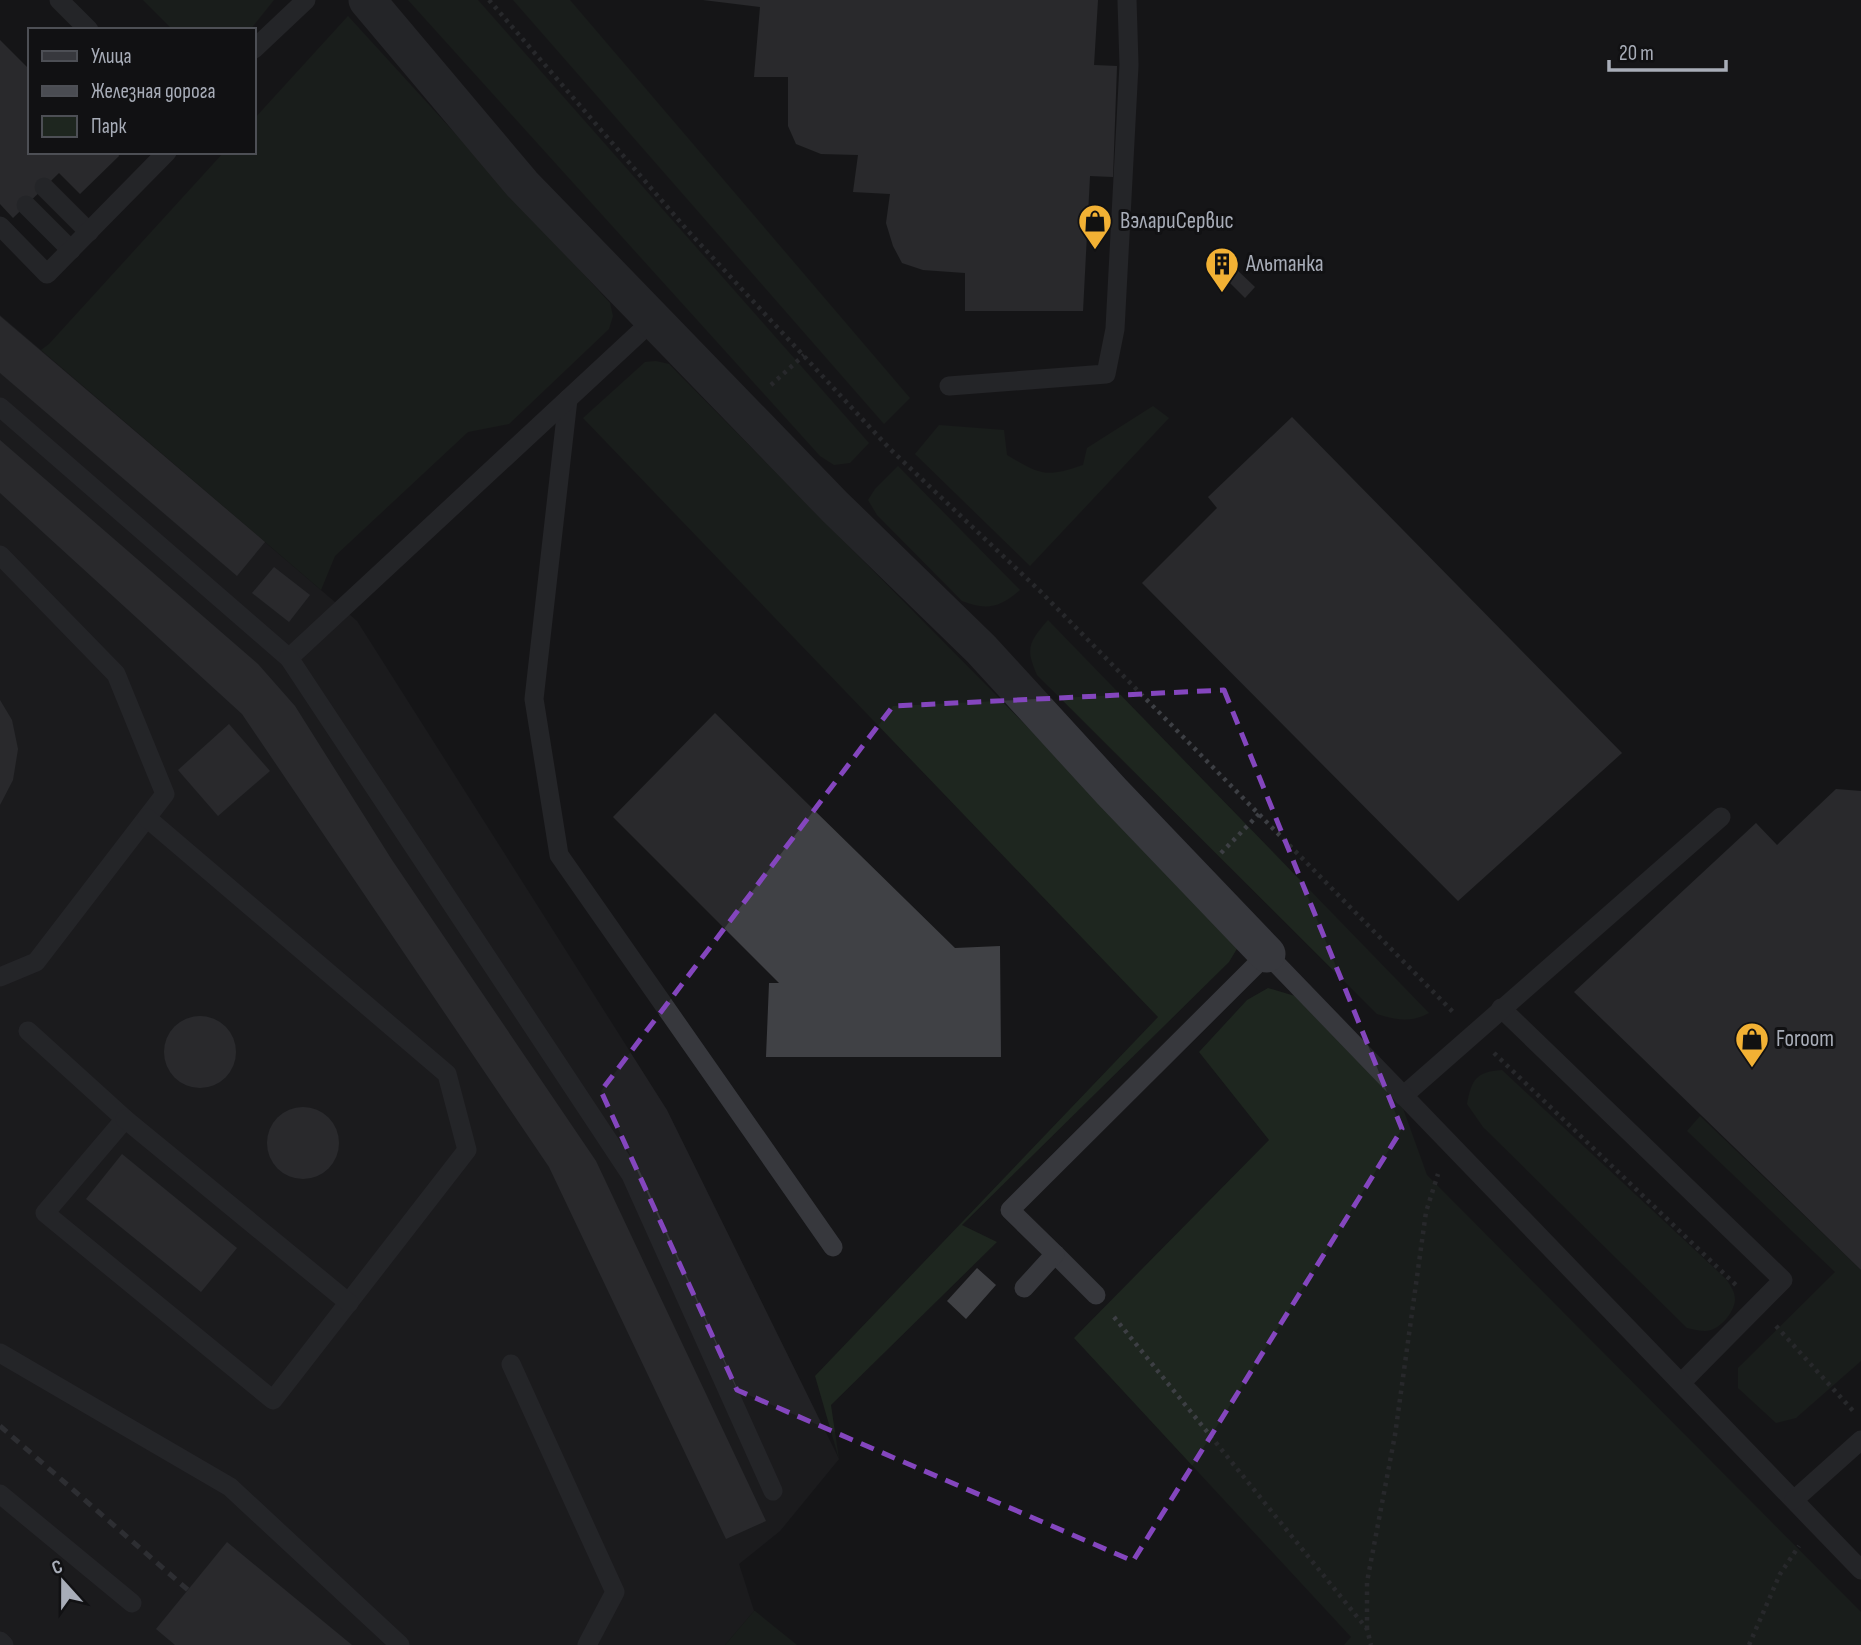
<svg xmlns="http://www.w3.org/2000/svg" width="1861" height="1645" viewBox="0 0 1861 1645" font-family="'Sofia Sans Condensed',sans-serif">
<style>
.built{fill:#222225}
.green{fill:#1e261f}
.building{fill:#404145}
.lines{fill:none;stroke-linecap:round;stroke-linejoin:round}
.path{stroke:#3d3f44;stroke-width:4.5;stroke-dasharray:3.5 5;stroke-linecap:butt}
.service{stroke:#37383d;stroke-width:19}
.minor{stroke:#37383d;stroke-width:37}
.rail{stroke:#4a4c52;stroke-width:5;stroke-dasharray:9 7;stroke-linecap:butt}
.marked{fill:none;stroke:#8446be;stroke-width:5;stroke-dasharray:14 9;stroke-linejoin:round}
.labels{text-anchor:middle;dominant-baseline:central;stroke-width:6;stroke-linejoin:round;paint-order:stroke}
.poi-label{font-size:23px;fill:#a8adb8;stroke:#111113;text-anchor:start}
</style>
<rect width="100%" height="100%" fill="#161618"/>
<path class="built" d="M0,315L357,621L667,1110L839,1459L780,1531L739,1564L754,1611L725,1645H0Z"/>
<g class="green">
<path d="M143,0H274L250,30H173Z"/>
<path d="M408,0H478L869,443L850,463L834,465L820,456Z"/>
<path d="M513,0H570L910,398L884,424Z"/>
<path d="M348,16L610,303L613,316L609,329L509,424L468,432L335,556L321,590L41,350L49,344L224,152H254V119Z"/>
<path d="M656,361L669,364L1229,931L1238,947L1229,962L962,1225L997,1242L831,1405L839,1459L815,1376L1158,1017L583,418L645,362Z"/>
<path d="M1153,406L1169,418L1030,566L915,454L939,425L1004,430L1007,455C1041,475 1045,478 1083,465L1087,448Z"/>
<path d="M898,466L1020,590C1000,607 987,611 962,601L877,515L868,500L875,489Z"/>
<path d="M1048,620L1429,1013C1411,1023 1396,1020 1377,1014L1037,675C1025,648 1029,642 1048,620Z"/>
<path d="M1268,988L1295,996L1401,1103L1427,1175L1861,1612V1645H1344L1351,1637L1074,1338L1269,1140L1199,1052L1247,1000Z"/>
<path d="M1502,1070L1726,1279C1730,1285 1735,1291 1735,1300C1734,1313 1719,1331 1705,1331C1700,1331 1693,1329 1687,1328L1483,1127L1467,1104C1472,1080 1475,1072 1502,1070Z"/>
<path d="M1700,1116L1861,1270V1361L1796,1418L1776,1423L1738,1388V1368L1835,1272L1687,1131Z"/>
<path d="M754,1611H755L797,1645H725Z"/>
</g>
<g class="building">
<path d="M703,0H1098L1094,65L1117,66L1113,177L1090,176L1083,311H965V273L923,270L902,263L893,246L886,223L890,194L853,192L858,155L821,154L796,144L788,126V77H754L760,7Z"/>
<path d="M0,40L30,70V152H117L119,156L80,194L59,173L13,218L0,204Z"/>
<path d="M1235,268L1255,287L1245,298L1225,278Z"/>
<path d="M0,316L265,542L237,576L0,373Z"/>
<path d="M1292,417L1622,753L1458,901L1142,583L1217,508L1208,497Z"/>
<path d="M0,440L258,664L295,706L392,860L596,1161L766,1521L726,1539L549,1167L242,714L0,493Z"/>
<path d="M274,567L310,595L289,622L252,593Z"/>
<path d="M0,700L12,720L18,749L13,780L0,805Z"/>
<path d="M715,713L955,948L1000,946L1001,1057H766L769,983H779L613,817Z"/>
<path d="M229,724L270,771L218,816L178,770Z"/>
<path d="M1836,789L1861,791V1270L1574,992L1756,823L1777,845Z"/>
<circle cx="200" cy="1052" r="36"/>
<circle cx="303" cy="1143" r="36"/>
<path d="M122,1154L237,1248L201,1292L86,1199Z"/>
<path d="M977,1268L996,1285L966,1319L947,1301Z"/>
<path d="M227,1542L352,1645H175L156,1629Z"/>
</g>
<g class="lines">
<g class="path">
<path d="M489,0L688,231L890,449L1040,591L1453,1012"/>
<path d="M771,385L804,355"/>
<path d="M1221,853L1259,814"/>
<path d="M1494,1053L1738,1287"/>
<path d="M1114,1317L1367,1629L1371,1645"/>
<path d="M1776,1326L1855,1413"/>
<path d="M1367,1629V1582L1395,1435L1426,1212L1438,1174"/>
<path d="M1749,1645L1780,1574L1799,1546"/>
</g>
<g class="service">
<path d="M59,0L89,30"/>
<path d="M254,49L306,0"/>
<path d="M44,187L89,232"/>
<path d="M26,205L71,250"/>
<path d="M0,226L47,274L167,152"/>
<path d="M949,386L1106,374L1115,329L1129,65L1127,0"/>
<path d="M568,399L534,699L559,855L833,1247"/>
<path d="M0,407L289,658L652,321"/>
<path d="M0,555L116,674L165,794L36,962L0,977"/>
<path d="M289,658L631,1175L773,1491"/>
<path d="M1501,1008L1783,1280L1681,1383"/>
<path d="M28,1031L125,1119L45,1213L273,1400L467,1150L447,1074L147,818"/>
<path d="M1403,1096L1721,817"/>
<path d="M125,1119L349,1303"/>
<path d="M1055,1254L1096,1295"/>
<path d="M1024,1288L1055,1254L1010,1210L1267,954L1861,1570"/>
<path d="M0,1353L230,1487L400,1645"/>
<path d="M511,1364L615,1592L587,1645"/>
<path d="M0,1494L132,1603"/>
<path d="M1794,1500L1861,1440"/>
<path d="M0,1641L4,1645"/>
</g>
<path class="minor" d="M367,0L522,184L835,507L981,649L1112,792L1267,954"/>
<path class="rail" d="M0,1426L188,1590"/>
</g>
<path d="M0 0H1861V1645H0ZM1224,690L1402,1129L1133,1561L737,1390L601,1091L893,706Z" fill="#161618" fill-opacity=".55" fill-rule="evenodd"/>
<path class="marked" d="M1224,690L1402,1129L1133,1561L737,1390L601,1091L893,706Z"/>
<defs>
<g id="shop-pin" transform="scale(1.75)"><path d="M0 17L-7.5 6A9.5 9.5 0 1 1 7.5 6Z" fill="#f2b134" stroke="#111113"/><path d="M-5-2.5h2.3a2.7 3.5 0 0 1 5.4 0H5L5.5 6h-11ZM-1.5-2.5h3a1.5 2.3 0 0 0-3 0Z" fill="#111"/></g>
<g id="building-pin" transform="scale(1.75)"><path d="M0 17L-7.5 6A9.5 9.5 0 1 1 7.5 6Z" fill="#f2b134" stroke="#111113"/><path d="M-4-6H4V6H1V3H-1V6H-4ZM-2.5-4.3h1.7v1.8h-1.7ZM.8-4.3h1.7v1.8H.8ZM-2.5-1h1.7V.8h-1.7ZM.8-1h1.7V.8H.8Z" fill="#111"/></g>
</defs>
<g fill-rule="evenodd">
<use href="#shop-pin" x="1095" y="221"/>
<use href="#building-pin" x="1222" y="264"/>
<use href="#shop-pin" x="1752" y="1039"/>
</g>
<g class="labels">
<g class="poi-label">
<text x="1120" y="221">ВэлариСервис</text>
<text x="1246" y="264">Альтанка</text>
<text x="1776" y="1039">Foroom</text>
</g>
</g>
<rect x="28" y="28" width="228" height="126" fill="#111113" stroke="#4d4f55" stroke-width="2"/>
<rect x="42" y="51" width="35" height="10" fill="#37383d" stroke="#4d4f55" stroke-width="2"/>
<text x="91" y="63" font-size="21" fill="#a8adb8">Улица</text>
<rect x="42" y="86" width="35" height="10" fill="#4a4c52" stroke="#4d4f55" stroke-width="2"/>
<text x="91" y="98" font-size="21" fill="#a8adb8">Железная дорога</text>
<rect x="42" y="116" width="35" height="21" fill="#1e261f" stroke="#4d4f55" stroke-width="2"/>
<text x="91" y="133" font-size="21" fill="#a8adb8">Парк</text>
<g transform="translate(63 1582) rotate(339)" stroke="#111113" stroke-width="5" paint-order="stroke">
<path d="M0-5L12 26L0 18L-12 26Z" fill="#a8adb8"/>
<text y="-10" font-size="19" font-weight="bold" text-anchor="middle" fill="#a8adb8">С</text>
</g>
<path d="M1609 60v10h117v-10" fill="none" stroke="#a8adb8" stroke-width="3.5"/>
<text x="1619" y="60" font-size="21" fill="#a8adb8" stroke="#111113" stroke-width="5" paint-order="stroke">20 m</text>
</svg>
